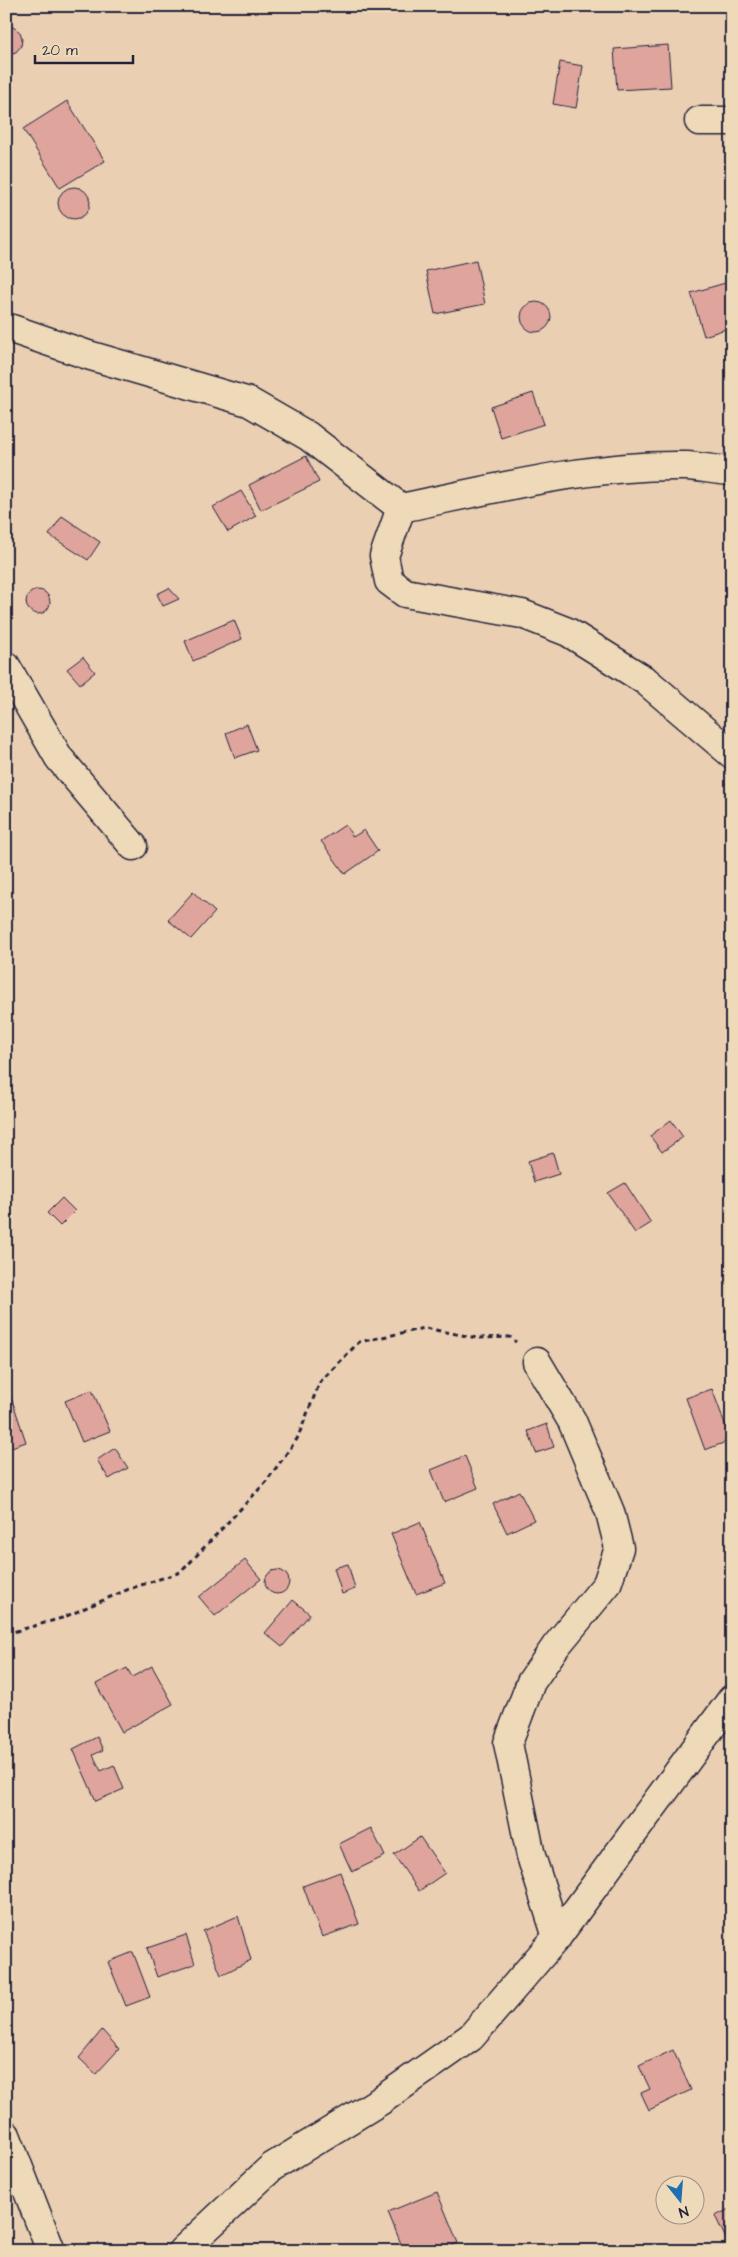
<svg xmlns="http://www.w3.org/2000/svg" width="738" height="2257" viewBox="0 0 738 2257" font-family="'Architects Daughter',sans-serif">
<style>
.building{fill:#dfa59d;stroke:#22223b}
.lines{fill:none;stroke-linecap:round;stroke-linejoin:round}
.street-casing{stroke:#22223b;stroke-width:31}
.path{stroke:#22223b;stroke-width:3;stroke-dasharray:5 4;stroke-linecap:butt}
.street{stroke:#eedab8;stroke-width:28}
</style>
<rect width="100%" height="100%" fill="#ebcfb3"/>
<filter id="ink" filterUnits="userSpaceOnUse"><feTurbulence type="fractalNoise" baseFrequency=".02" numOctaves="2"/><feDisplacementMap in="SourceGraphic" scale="10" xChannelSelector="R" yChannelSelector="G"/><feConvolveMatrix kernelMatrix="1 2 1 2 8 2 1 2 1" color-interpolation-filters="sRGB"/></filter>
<g filter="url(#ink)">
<g class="building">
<path d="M6,27H13L20,32L22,39L21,46L16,52L8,54L6,53Z"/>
<path d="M668,45L671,87L617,90L614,49Z"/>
<path d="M560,62L583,66L576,108L553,104Z"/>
<path d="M67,101L105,161L60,188L23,129Z"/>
<circle cx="74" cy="203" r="16"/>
<path d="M476,260L485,304L435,314L426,271Z"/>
<path d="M732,281V327L704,336L691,293Z"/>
<circle cx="536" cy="317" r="15"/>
<path d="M533,393L544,424L501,438L491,407Z"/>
<path d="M306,456L319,482L261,510L249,485Z"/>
<path d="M241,491L256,516L228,532L213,507Z"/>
<path d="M62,516L100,542L88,560L49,535Z"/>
<path d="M169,588L179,599L163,606L157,594Z"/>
<circle cx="38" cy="602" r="12"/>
<path d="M234,620L242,639L193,661L185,641Z"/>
<path d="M83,657L95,672L80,684L67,669Z"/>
<path d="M247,724L257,750L235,758L226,733Z"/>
<path d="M345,825L353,837L364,830L378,851L345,874L321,841Z"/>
<path d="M193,892L215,912L191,939L168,920Z"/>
<path d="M671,1120L683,1137L662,1152L650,1136Z"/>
<path d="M553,1153L559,1174L534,1182L528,1161Z"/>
<path d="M625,1183L651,1223L635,1233L608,1193Z"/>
<path d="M62,1198L75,1211L60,1226L47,1213Z"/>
<path d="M7,1385L26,1442L6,1449V1386Z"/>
<path d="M712,1389L731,1440L705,1450L686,1398Z"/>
<path d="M92,1390L110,1431L82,1442L65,1401Z"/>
<path d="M547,1424L554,1447L536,1453L528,1431Z"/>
<path d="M115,1448L128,1468L109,1479L97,1460Z"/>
<path d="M465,1456L478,1488L444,1502L431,1470Z"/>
<path d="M519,1491L534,1520L507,1533L493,1504Z"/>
<path d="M420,1522L445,1583L416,1594L391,1534Z"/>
<path d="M245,1560L261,1579L215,1616L199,1597Z"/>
<path d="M348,1564L355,1589L342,1594L334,1568Z"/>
<circle cx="277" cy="1582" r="12"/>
<path d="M293,1600L310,1614L282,1647L265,1633Z"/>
<path d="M152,1666L173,1704L122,1732L96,1684L127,1668L132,1677Z"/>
<path d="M97,1737L103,1750L93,1755L101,1771L114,1765L124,1789L96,1801L73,1749Z"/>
<path d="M371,1828L385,1856L352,1872L339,1844Z"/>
<path d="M420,1837L445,1873L419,1891L394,1855Z"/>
<path d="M340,1872L359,1924L322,1937L303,1886Z"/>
<path d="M238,1916L251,1960L221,1975L203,1931Z"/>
<path d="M186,1935L195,1964L157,1977L147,1948Z"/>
<path d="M133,1952L150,1997L126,2006L108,1962Z"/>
<path d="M102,2030L119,2049L96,2074L79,2058Z"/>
<path d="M673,2050L691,2090L649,2110L641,2093L650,2089L639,2066Z"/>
<path d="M437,2192L458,2243L438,2251H404L388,2212Z"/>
<path d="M732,2208V2249H731L715,2216Z"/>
</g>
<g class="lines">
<g class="street-casing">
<g id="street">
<path d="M699,121H732"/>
<path d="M6,327L88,355L249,402L308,436L401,508C494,489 590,464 686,466C701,467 717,470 732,471"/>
<path d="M401,508L384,556L389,581L405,593L522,614L568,632L646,681L732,754"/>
<path d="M6,666L59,758L133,846"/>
<path d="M537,1362L572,1421L610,1512L619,1548L607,1584L556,1646L531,1682L508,1743L531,1856L557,1937"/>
<path d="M6,2135L51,2251"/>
<path d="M182,2251L272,2167L380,2101L471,2037L557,1937L732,1699"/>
</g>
</g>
<path class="path" d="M6,1634L62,1618L129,1589L181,1572L265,1483L297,1439L320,1382L359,1342L425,1328L477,1338L510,1337L516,1342"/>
<use href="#street" class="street"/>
</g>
</g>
<rect width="738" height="2257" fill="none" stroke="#eedab8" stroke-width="25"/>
<rect x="12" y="12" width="713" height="2232" fill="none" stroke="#22223b" stroke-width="2" filter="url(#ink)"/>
<g transform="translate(680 2200) rotate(163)"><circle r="24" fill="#eedab8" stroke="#9c9086"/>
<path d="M0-4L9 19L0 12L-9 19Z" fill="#1f6fb2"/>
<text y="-8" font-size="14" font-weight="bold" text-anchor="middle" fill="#22223b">N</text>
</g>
<path d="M35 55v8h98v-8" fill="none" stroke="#22223b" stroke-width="2.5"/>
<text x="42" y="55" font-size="15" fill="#22223b" stroke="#eedab8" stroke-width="4" paint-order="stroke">20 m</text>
</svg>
